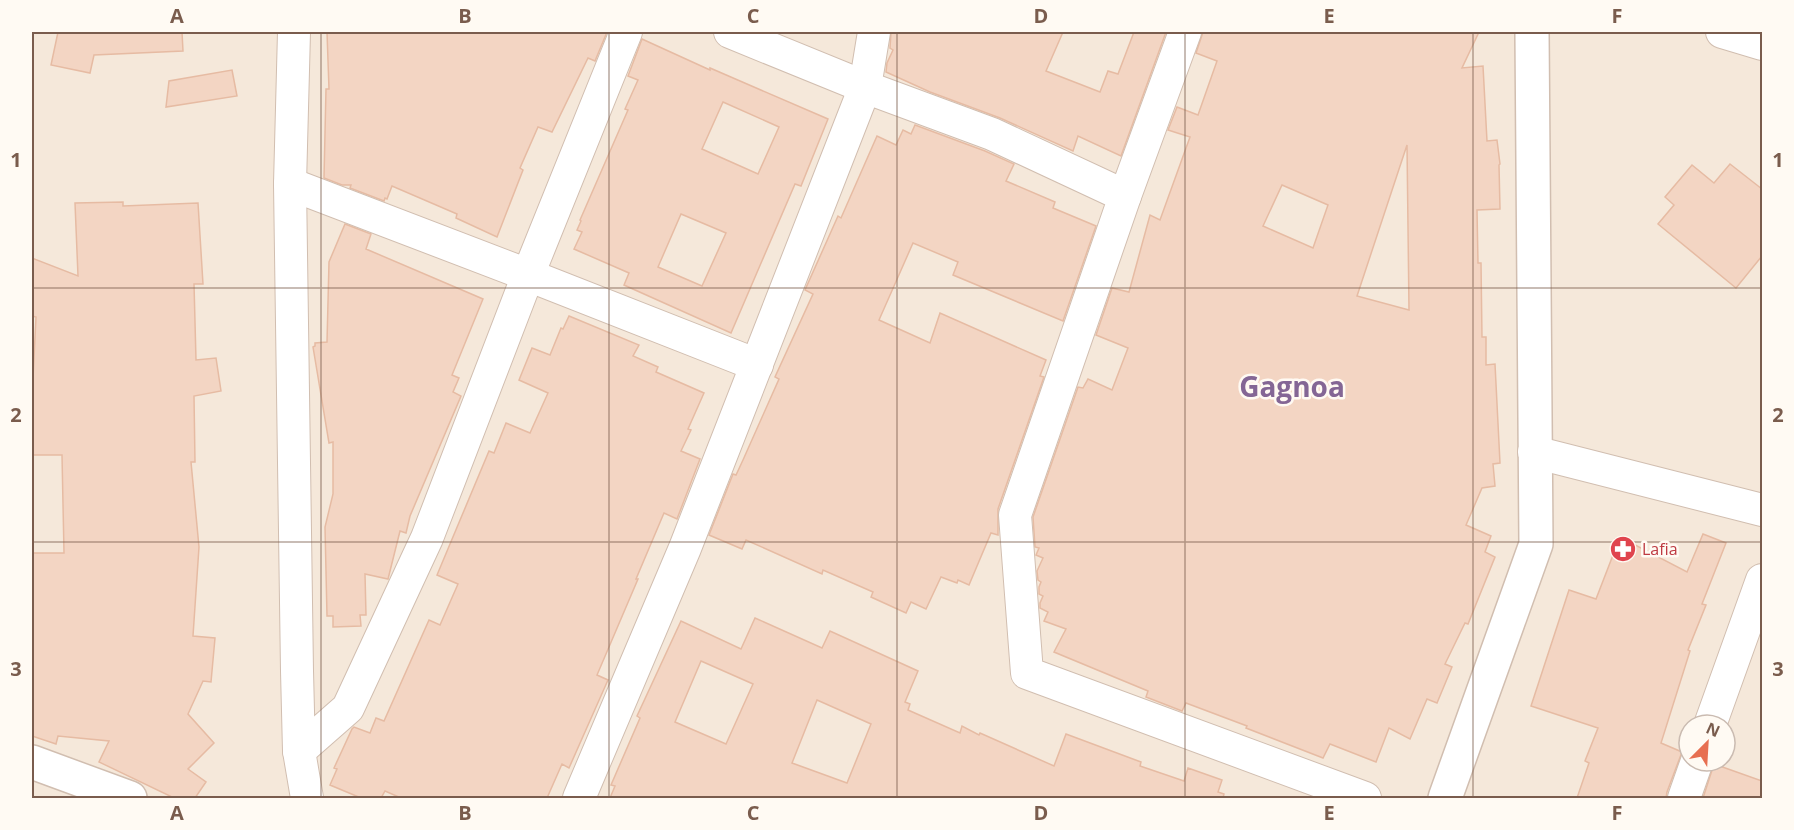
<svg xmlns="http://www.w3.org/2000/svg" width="1794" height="830" viewBox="0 0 1794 830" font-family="'Open Sans',sans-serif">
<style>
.residential{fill:#f5e8da;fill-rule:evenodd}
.building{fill:#f3d5c3;stroke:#e6bba3;stroke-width:1.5;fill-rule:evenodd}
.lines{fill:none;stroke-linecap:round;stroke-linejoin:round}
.minor-casing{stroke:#d1beb0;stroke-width:34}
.tertiary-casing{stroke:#d1beb0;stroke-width:36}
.minor{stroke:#fff;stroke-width:32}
.tertiary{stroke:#fff;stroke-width:33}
.grid{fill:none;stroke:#7a5c4d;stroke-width:1.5;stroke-opacity:0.55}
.labels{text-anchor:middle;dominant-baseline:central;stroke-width:5;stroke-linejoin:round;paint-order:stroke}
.health-label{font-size:16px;fill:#be3a42;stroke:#fffaf3;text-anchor:start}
.town-label{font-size:28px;font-weight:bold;fill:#846695;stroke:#fffaf3}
.neatline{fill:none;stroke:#7a5c4d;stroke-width:2}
.grid-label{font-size:20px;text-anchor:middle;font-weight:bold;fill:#7a5c4d}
</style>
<rect width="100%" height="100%" fill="#fdf6ec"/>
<path class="residential" d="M32,32H1762V798H32ZM1689,725H1725V761H1689Z"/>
<g class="building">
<path d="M58,32H182L183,51L94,55L90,73L51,65Z"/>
<path d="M327,32H607L595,61L588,58L552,132L538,127L520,168L523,170L497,237L456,218L457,214L392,186L387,199L385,198L384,201L350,188L351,185H342L324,178L326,89H329Z"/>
<path d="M891,32H1063L1046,71L1100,92L1108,71L1118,74L1134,32H1166L1121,156L1078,136L1073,151L1000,118L930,92L886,72L887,63L893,50L890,48Z"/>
<path d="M1203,32H1479L1462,68L1483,66L1487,141L1497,140L1500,164L1499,165L1500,209L1477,210L1478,263H1481L1482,337H1486V365L1495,364L1500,463L1493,464L1495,486L1482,488L1466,525L1491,536L1485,552L1495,557L1468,624L1465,623L1445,664L1452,667L1437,703L1427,699L1410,739L1389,728L1376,762L1330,744L1323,758L1246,728L1247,726L1186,703L1182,711L1146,697L1148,691L1054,652L1066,629L1044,621L1048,612L1040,608V603L1043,596L1039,594V587L1041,582L1038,580L1037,571L1043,558L1036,555L1039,548L1035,547L1033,517L1078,387L1083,388L1088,379L1112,390L1128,348L1096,335L1112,288L1129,292L1150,215L1160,220L1190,137L1168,130L1177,107L1198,115L1217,61L1196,53ZM1407,145L1409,310L1357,296ZM1282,185L1328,205L1313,248L1263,226Z"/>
<path d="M642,39L710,70V68L828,119L801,186L795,184L731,333L624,285L629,273L574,249L582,232L577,230L581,221L580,220L628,110L625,109L638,80L628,76ZM723,102L779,127L758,174L702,149ZM681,214L726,233L702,286L658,267Z"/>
<path d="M232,70L237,96L166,107L169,81Z"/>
<path d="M915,125L985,151L1014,164L1006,181L1055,202L1053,208L1096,226L1063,321L953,275L958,262L913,243L879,320L930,343L940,313L1046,360L1040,376L1044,377L998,509V535L991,533L969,585L958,580L957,583L941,577L926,609L911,602L906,613L871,597L873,592L823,570L822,574L746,540L742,549L709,535L733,474L736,475L743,460L779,379L775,377L813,294L805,290L838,216L841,218L877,136L896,145L903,130L911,134Z"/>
<path d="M1730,164L1762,189V256L1736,288L1658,224L1674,205L1665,197L1692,165L1714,183Z"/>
<path d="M123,202V206L198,203L203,284H194L196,360L216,358L221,391L194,396L195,462H191L199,547L193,636L215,638L211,682L203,681L188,714L214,743L188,769L206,782L195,798H174L99,762L109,741L58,736L56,744L32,736V553H64L62,455H32V378H33L36,317L32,316V258L78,276L75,203Z"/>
<path d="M345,224L371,234L366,249L483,299L452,375L459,378L453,392L461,396L410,516L406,533L400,531L388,579L365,574L366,615H360L361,626L333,627V616H327L325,527L333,494V442L329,443L313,347L315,346V343L327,342L329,262Z"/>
<path d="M569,316L639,345L633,356L658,367L656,372L704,393L688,429L691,430L681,451L700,459L677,519L664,513L636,579H638L597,675L608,680L569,768L562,764L547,798H401L385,791L381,798H361L330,785L337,769L334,768L352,729L354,727L370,733L376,718L384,721L429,620L440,625L458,584L437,575L489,451L494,453L506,423L530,433L548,393L519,380L532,348L550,355L561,328L563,329Z"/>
<path d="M1703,534L1726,543L1702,604L1706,605L1688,650L1690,651L1661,743L1682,752L1667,792L1666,798H1577L1589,763L1585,761L1598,728L1531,706L1569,590L1596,599L1620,537L1687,572Z"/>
<path d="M755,618L822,648L830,631L918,671L905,702L910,704L908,710L960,733L962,726L979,735L980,733L1054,766L1066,734L1141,762L1140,766L1184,781L1188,768L1222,780L1218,792L1224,794L1223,798H610L615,786L611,785L640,718L637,716L681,621L741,649ZM701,661L753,684L726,744L675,722ZM817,700L871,724L847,783L792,763Z"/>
<path d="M1714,764L1762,781V798H1703Z"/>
</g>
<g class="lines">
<g class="minor-casing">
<g id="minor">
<path d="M294,32L290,184L297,671L299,751L307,798"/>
<path d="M730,32L865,87L992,134L1125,196"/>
<path d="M1185,32L1125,196L1015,515L1027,673L1365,798"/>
<path d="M1722,32L1762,44"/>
<path d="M290,184L528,275L757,365"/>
<path d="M1534,452L1762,510"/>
<path d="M1710,725L1762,580"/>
<path d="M299,751L348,708L427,538L528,275L626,32"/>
<path d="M579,798L685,548L865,87L874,32"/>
<path d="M1684,798L1697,761"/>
</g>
</g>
<g class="tertiary-casing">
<g id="tertiary">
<path d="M32,762L130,798"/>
<path d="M1445,798L1536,544L1532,32"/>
</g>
</g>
<use href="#minor" class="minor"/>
<use href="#tertiary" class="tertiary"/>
</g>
<path class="grid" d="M321,32V798M609,32V798M897,32V798M1185,32V798M1473,32V798M32,288H1762M32,542H1762"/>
<defs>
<g id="pharmacy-disc" transform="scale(1.35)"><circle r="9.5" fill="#e0444e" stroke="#fffaf3"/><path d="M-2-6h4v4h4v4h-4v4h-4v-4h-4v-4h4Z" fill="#fff"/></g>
</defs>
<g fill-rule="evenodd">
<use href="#pharmacy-disc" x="1623" y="549"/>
</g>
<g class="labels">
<g class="health-label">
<text x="1642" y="549">Lafia</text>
</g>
<g class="town-label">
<text x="1292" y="386">Gagnoa</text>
</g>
</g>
<rect width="1794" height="830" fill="none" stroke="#fffaf3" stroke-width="66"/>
<g transform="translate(1707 743) rotate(24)"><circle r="28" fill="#fffaf3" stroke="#cabbb1" stroke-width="1.5"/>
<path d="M0-4.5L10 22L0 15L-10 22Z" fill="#e76f51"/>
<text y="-9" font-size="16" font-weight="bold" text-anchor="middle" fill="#7a5c4d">N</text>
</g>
<rect x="33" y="33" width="1728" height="764" class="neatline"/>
<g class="grid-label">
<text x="177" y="23">A</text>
<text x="465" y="23">B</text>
<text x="753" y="23">C</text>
<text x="1041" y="23">D</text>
<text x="1329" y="23">E</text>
<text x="1617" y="23">F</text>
<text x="16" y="167">1</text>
<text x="1778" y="167">1</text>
<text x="16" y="422">2</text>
<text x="1778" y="422">2</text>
<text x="16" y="676">3</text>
<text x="1778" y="676">3</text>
<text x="177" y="820">A</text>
<text x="465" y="820">B</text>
<text x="753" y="820">C</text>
<text x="1041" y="820">D</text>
<text x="1329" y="820">E</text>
<text x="1617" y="820">F</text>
</g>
</svg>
